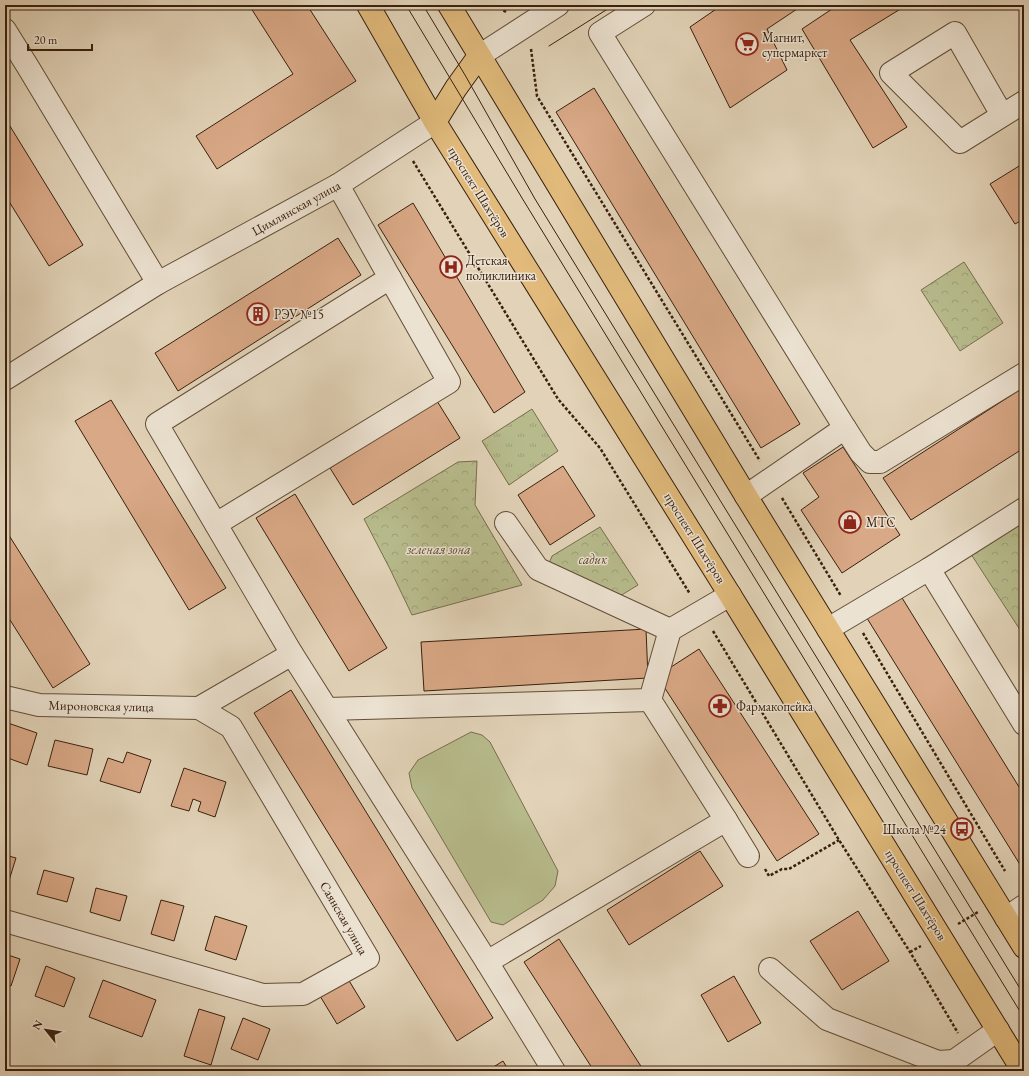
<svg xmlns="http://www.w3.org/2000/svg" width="1029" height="1076" viewBox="0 0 1029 1076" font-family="'EB Garamond',serif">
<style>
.grass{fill:url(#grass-tufts);stroke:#786e4d}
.forest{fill:url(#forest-crowns);stroke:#786e4d}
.garden{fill:#b7bb8c;stroke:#786e4d}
.building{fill:#d9a886;stroke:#38200e}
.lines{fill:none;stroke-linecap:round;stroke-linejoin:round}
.minor-casing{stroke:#624d38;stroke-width:24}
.major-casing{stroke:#38200e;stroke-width:24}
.path{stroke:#38200e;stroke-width:2.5;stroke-dasharray:3 2;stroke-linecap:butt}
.minor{stroke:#ece2d1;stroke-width:22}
.major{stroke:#e1ba7c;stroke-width:22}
.tram{stroke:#38200e;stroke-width:1}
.labels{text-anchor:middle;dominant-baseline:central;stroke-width:3;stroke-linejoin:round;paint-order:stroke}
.poi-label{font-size:13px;fill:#38200e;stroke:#ece2d1;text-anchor:start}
.street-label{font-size:13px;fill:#38200e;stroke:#ece2d1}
.park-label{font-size:13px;font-style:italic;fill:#58472e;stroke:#ece2d1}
</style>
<defs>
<pattern id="grass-tufts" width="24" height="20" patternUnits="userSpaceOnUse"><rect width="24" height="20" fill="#b7bb8c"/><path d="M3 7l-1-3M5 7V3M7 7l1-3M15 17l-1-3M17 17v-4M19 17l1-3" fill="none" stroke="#9ea078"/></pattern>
<pattern id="forest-crowns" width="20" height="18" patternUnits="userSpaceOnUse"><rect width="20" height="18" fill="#b7bb8c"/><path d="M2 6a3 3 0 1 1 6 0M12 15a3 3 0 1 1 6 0" fill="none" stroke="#9ea078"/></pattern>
</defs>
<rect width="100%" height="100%" fill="#e2d3b8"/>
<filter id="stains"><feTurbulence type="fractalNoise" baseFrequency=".005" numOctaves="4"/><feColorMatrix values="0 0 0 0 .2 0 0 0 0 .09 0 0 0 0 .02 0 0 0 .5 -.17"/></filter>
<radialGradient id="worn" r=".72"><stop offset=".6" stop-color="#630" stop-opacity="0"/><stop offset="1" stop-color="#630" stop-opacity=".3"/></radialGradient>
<path class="grass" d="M532,409L558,451L509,485L482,441Z"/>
<g class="forest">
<path d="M964,262L1003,323L960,351L921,290Z"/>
<path d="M477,461L475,505L522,585L412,615L390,569L364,519L458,462Z"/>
<path d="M1022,520L1024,524V636L969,551Z"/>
<path d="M600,527L638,585L620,596L548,566L552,556Z"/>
</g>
<path class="garden" d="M471,732L482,735L490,742L558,871L555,886L543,900L503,925L491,922L412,788L409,773L418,760Z"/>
<g class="building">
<path d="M249,5H307L356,81L217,169L196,136L293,74Z"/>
<path d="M722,5H803L767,29L787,70L730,108L690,27Z"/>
<path d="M838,5H907L850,40L907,127L873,148L802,29Z"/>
<path d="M594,88L800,424L761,448L556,112Z"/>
<path d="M5,118L83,245L49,266L5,195Z"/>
<path d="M1024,163V219L1015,224L990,184Z"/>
<path d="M413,203L525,392L494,413L378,225Z"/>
<path d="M338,238L361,275L178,391L155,353Z"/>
<path d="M1024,387V448L911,520L883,478Z"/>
<path d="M111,400L226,588L189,610L75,421Z"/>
<path d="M437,401L460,438L353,505L330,468Z"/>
<path d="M843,447L900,535L842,573L801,510L819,497L803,473Z"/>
<path d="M563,466L595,516L550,545L518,495Z"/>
<path d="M295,494L387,648L349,671L256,518Z"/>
<path d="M5,529L90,664L53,688L5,612Z"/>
<path d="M899,593L1024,795V871L865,615Z"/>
<path d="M646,629L648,678L424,691L421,642Z"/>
<path d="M699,649L819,834L777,861L657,676Z"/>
<path d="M291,690L493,1018L457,1041L254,713Z"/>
<path d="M5,722L37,733L27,765L5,757Z"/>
<path d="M55,740L93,749L87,775L48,766Z"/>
<path d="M127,752L151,760L140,793L100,781L108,758L123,763Z"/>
<path d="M184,768L226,782L215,817L198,811L201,802L193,799L189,811L171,806Z"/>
<path d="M700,851L723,886L629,945L607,910Z"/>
<path d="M5,855L16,858L7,887L5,886Z"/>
<path d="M44,870L74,878L67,902L37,894Z"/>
<path d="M96,888L127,896L120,921L90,912Z"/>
<path d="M161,900L184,906L174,941L151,934Z"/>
<path d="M858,911L889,961L842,990L810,941Z"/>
<path d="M215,916L247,926L236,960L205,950Z"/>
<path d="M559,939L644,1071H594L524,962Z"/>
<path d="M5,954L20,959L11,986L5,984Z"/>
<path d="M46,966L75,978L64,1007L35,996Z"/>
<path d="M734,976L761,1023L728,1042L701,995Z"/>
<path d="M348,979L365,1007L337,1024L320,996Z"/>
<path d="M103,980L156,1000L142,1037L89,1017Z"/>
<path d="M199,1009L225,1017L211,1065L184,1056Z"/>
<path d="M243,1018L270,1029L258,1060L231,1049Z"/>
<path d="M503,1061L509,1071H487Z"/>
</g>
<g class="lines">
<g class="minor-casing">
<g id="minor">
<path d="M644,5L600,33L845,428"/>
<path d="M5,30L28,67L158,283"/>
<path d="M479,56L558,5"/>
<path d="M1002,115L955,33L891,73L960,142L1024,102"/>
<path d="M5,379L158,283L338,185L435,122"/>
<path d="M746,496L845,428L861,453L870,462H880L1024,374"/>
<path d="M1024,509L929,569L1024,724"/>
<path d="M506,523L538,569L670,630L730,595"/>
<path d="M216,524L449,382L390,278"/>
<path d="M828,629L929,569"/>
<path d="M292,654L157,424L390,278L338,185"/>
<path d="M5,697L39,705L199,708L231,727L368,958L303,994L263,995L5,921"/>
<path d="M199,708L292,654L487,962L554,1071"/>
<path d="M327,709L650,700L670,630"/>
<path d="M726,820L748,856"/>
<path d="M1006,918L1024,906"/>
<path d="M487,962L726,820L650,700"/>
<path d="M770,969L827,1019L938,1062L954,1061L998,1030"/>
</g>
</g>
<g class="major-casing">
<g id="major">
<path d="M368,5L435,122L730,595L1023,1071"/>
<path d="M449,5L746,496L1024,947"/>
<path d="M435,122L456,88L479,56"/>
</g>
</g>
<g class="path">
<path d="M495,5L506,12"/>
<path d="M531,49L537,96L760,461"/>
<path d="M413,161L558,399L600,448L690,594"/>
<path d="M782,498L841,596"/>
<path d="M713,631L839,840L910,952L958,1033"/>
<path d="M863,633L1005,871"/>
<path d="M765,869L769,876L782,869H789L839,840"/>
<path d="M958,924L978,912"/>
<path d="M910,952L921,946"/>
</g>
<use href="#minor" class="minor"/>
<use href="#major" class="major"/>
<g class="tram">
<path d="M406,5L522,198L1024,1018"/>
<path d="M423,5L465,75L535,199L1024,995"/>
<path d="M549,46L614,5"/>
</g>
</g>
<defs>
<g id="supermarket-ring" transform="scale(1.15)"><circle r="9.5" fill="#ece2d1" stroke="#8f2418" stroke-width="1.5"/><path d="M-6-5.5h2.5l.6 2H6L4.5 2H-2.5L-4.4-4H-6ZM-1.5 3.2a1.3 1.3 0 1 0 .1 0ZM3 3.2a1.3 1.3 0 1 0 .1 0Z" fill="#8f2418"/></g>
<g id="hospital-ring" transform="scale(1.15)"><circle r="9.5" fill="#ece2d1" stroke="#8f2418" stroke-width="1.5"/><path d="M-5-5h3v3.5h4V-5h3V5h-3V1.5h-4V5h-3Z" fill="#8f2418"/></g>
<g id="building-ring" transform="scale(1.15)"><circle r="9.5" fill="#ece2d1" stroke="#8f2418" stroke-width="1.5"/><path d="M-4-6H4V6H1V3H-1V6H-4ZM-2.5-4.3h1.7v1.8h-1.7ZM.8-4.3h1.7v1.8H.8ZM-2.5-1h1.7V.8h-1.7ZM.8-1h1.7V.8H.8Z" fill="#8f2418"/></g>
<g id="shop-ring" transform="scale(1.15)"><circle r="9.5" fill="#ece2d1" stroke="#8f2418" stroke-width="1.5"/><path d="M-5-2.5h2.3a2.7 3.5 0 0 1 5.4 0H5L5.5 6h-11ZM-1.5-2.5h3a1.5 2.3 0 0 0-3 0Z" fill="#8f2418"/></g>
<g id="pharmacy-ring" transform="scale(1.15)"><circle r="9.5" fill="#ece2d1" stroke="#8f2418" stroke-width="1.5"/><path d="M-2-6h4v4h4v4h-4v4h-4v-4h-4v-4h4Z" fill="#8f2418"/></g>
<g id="bus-ring" transform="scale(1.15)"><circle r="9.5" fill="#ece2d1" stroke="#8f2418" stroke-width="1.5"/><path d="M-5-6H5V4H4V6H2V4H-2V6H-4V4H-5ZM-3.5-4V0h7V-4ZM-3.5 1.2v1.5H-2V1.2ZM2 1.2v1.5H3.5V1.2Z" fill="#8f2418"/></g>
</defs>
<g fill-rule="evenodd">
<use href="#supermarket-ring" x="747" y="44"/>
<use href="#hospital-ring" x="451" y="267"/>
<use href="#building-ring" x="258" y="314"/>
<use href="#shop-ring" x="850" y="522"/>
<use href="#pharmacy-ring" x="720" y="706"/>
<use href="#bus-ring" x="962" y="829"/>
</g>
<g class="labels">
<g class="poi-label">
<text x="762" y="37">Магнит,<tspan x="762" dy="15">супермаркет</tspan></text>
<text x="466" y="260">Детская<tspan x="466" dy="15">поликлиника</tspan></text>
<text x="274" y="314">РЭУ №15</text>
<text x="866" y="522">МТС</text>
<text x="736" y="706">Фармакопейка</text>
<text x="946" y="829" text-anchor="end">Школа №24</text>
</g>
<g class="street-label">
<text transform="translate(479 192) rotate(58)">проспект Шахтёров</text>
<text transform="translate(296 208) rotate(-29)">Цимлянская улица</text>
<text transform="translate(695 538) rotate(58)">проспект Шахтёров</text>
<text transform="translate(101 706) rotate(1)">Мироновская улица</text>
<text transform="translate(916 895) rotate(58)">проспект Шахтёров</text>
<text transform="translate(344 918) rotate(60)">Саянская улица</text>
</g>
<g class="park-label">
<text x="439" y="549">зеленая зона</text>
<text x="593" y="559">садик</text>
</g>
</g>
<rect width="1029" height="1076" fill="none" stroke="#e2d3b8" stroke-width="20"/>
<rect x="6" y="6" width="1017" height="1064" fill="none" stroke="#38200e" stroke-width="2"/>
<rect x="10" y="10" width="1009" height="1056" fill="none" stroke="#38200e"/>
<g transform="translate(46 1030) rotate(300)" stroke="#ece2d1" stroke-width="3" paint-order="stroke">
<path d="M0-3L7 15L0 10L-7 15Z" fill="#38200e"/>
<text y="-6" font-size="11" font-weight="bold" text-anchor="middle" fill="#38200e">N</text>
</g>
<path d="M28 44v6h64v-6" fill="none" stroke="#38200e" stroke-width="2"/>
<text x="34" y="44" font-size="12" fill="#38200e" stroke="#ece2d1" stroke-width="3" paint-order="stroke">20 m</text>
<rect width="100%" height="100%" filter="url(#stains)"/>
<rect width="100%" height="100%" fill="url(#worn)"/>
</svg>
